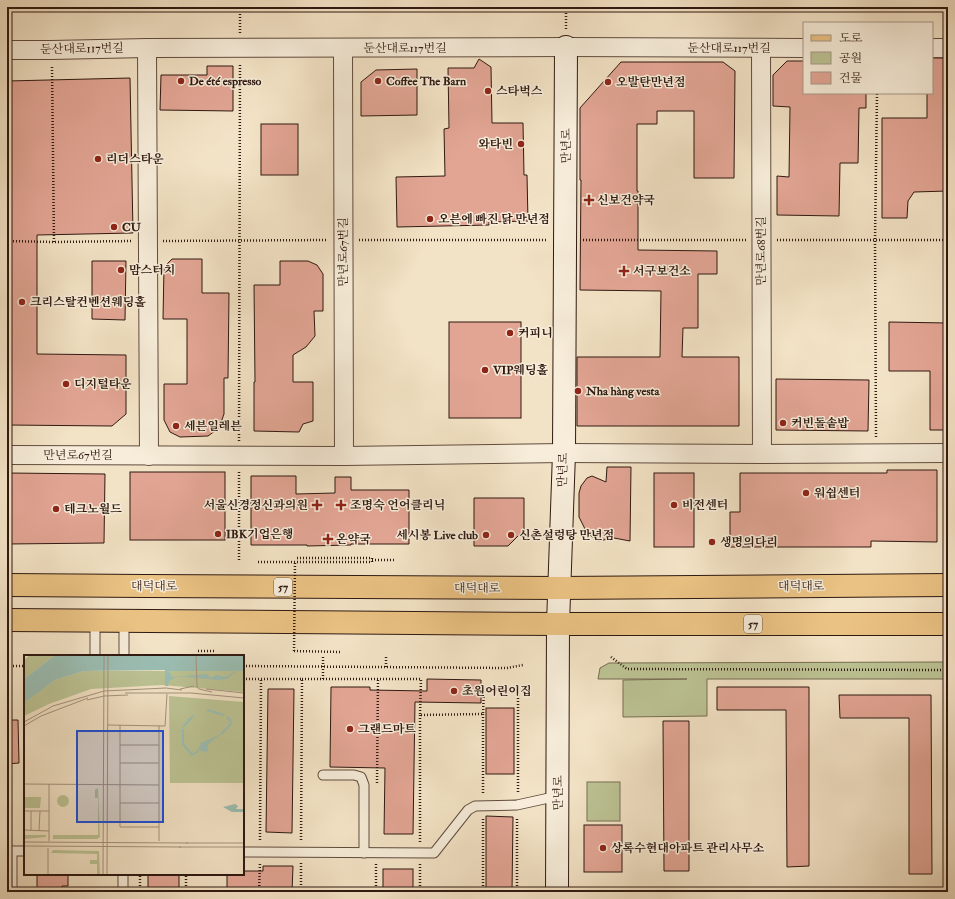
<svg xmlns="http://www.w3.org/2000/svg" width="955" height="899" viewBox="0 0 955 899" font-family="'IM FELL Double Pica','Noto Serif KR',serif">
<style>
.green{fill:#bcc394;stroke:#766e52}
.building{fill:#e2a594;stroke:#2f1911}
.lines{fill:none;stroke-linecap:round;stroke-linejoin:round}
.lane-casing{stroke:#604c3e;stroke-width:11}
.street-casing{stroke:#604c3e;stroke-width:20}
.secondary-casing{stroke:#2f1911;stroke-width:24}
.primary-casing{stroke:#2f1911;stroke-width:24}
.path{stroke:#2f1911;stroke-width:2.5;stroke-dasharray:1 2;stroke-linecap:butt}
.lane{stroke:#f7edda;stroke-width:9}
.street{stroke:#f7edda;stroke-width:18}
.secondary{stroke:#f7edda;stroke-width:22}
.primary{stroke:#eac283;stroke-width:22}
.path-bridge{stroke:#2f1911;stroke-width:2.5;stroke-dasharray:1 2;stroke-linecap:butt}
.poi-dot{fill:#8f2418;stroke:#f7edda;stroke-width:1.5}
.labels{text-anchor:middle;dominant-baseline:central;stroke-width:3;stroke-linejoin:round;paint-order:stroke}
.shield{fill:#f7edda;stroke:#6b594d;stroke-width:1}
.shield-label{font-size:11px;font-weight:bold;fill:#2f1911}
.street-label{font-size:12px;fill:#2f1911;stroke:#f7edda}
.poi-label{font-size:12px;font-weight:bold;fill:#2f1911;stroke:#f7edda;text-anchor:start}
.inset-river{fill:none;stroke:#9bbeb3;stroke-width:2}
.inset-road{fill:none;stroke:#a5927e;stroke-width:1}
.view{fill:#1d4ed8;fill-opacity:0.15;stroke:#1d4ed8;stroke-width:2}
.inset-edge{fill:none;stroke:#2f1911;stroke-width:2}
</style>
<rect width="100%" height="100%" fill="#f3e3c6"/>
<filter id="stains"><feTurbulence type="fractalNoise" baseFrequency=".005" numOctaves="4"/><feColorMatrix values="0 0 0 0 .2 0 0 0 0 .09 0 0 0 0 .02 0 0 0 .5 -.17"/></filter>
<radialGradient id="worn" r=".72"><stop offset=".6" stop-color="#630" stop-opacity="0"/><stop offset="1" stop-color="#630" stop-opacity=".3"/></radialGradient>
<g class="green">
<path d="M948,662V679H707V716L623,717V680L687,679H598L600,668L609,663Z"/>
<rect x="587" y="782" width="33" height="39"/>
</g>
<g class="building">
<path d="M932,58H948V191L914,192L908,201L907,218H882V118H927V93H932Z"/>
<path d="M479,59L491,67L492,123H523L524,175H527L528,221L489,222V225L397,227L396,177L445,176L444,129L449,128L448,68H474Z"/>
<path d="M787,61H804V93H866V108H859L858,163H840L839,216L777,215V176L789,177L790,107L773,106V75Z"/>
<path d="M621,62H723L735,71L734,178H694V111H657V124H637V191H638V250L717,251V274H698V328H683L682,357H739V426H577V357H660L661,291L580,290L581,180H580V108Z"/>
<path d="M207,66H233V111L160,110L161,75H207Z"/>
<path d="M417,69V115L361,116V82L376,70Z"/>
<path d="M130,78L133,233L37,235V354L126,355V414L112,426L7,425V81Z"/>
<rect x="261" y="124" width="37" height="51"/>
<path d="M172,259H202V293H229L228,378H224V414L219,428L208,436L180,437L170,432L164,420V384H187V319H163L164,267Z"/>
<path d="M92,261H126L125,320L92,319Z"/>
<path d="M280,261H308L317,265L323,274V311H314L315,336L306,347L293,355V382H313V421L303,424L299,432L254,431V382H255L254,285H280Z"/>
<rect x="449" y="322" width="72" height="96"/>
<path d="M889,322L948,323V430H930V371H889Z"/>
<path d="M776,379L869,380L868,431L776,430Z"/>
<path d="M607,467H631L630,541L614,538L598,541L587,533L579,517V493L581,486L587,478L592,476L606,482Z"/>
<path d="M887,470H937V542L871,541V547H730V512H740V473H887Z"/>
<rect x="130" y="472" width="95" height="68"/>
<path d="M7,473L105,474L104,543L7,544Z"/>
<rect x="654" y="473" width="40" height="74"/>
<path d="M251,476H296V494L335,493V477H351V490H409V544H351V545L307,546V545H251Z"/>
<path d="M474,498H524V530L508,546H474Z"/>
<path d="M427,679L481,680V703L415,702L413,834H384L385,768L330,767L331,687H370V690L427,691Z"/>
<path d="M717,687H809V866L787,867L786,710H717Z"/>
<path d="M268,689H294L292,833L266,832Z"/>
<path d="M839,695H931L932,874H909V718H840Z"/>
<rect x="486" y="708" width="28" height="66"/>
<path d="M7,720H18L19,763L7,764Z"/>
<path d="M663,721H689V871H664Z"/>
<path d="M486,816L513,817L512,892H486Z"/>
<rect x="584" y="825" width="38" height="47"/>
<path d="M263,866H293L292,892H227V874H243V871H263Z"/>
<rect x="383" y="869" width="30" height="23"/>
<path d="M37,874H68V886H62V892H37Z"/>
<rect x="148" y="874" width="31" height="18"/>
</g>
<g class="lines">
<g class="lane-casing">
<g id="lane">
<path d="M95,620V656"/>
<path d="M124,621V656"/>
<path d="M323,775H354L361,777L364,785V853"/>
<path d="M7,851H25"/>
<path d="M243,852L434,853L468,810L475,806L517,805L558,796"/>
<path d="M12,892V851"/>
<path d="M123,892V874"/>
</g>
</g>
<g class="street-casing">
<g id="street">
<path d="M147,48L149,456"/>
<path d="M343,48L344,456"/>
<path d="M761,48L762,454"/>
<path d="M932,48H948"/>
<path d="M7,50H51L147,48L566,47L804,48"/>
<path d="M7,455L344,456L564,453L762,454L948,453"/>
</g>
</g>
<g class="secondary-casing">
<path id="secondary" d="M557,892L558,624L564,453L566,47"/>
</g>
<g class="primary-casing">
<g id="primary">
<path d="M7,585L145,586L559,588L948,585"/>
<path d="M7,620L558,624H948"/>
</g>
</g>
<g class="path">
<path d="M566,7V30"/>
<path d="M240,33V7"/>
<path d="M52,67L54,242"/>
<path d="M359,240H546"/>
<path d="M583,240H746"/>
<path d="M777,240H948"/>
<path d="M7,241L54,242L132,241"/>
<path d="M163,241L328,240"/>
<path d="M876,437L875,240L877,93"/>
<path d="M239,441L240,64"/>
<path d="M239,472V561"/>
<path d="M372,560H396"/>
<path d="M258,562H372V558H296"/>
<path d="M198,651H214"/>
<path d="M294,651L340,652"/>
<path d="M611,657L627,669L948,670"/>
<path d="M7,666H25"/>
<path d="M243,666L507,668L523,665"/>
<path d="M386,667V656"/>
<path d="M243,679H302L301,842"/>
<path d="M302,679H421L420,715L483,714L484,689L518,690V794"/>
<path d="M323,679V655"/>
<path d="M483,714V794"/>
<path d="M377,783L378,679"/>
<path d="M260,840L261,679"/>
<path d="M420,842V715"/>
<path d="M301,863V892"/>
<path d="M140,892V874"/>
<path d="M186,892V874"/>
<path d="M259,892L260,863"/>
<path d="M376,892V864"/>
<path d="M420,892V863"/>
<path d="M483,892V817"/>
<path d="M517,892V817"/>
</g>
<use href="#lane" class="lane"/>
<use href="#street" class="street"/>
<use href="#secondary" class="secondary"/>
<use href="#primary" class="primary"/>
<path class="path-bridge" d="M294,651L295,563"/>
</g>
<g class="poi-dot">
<circle cx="181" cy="81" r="4"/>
<circle cx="378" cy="81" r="4"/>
<circle cx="608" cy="82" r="4"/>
<circle cx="488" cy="91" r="4"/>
<circle cx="521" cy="144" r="4"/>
<circle cx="98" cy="159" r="4"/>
<path d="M587 194h4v4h4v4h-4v4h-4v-4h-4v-4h4z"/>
<circle cx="430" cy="219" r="4"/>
<circle cx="114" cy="227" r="4"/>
<circle cx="121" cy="270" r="4"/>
<path d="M622 265h4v4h4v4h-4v4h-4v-4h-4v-4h4z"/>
<circle cx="22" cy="302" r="4"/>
<circle cx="510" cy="333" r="4"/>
<circle cx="485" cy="370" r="4"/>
<circle cx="66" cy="384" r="4"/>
<circle cx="578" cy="391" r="4"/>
<circle cx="783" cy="423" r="4"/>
<circle cx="176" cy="426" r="4"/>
<circle cx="806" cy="493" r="4"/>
<path d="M315 499h4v4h4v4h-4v4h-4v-4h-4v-4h4z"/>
<path d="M339 499h4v4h4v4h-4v4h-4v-4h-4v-4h4z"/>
<circle cx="674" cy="505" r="4"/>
<circle cx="56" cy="509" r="4"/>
<circle cx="218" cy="534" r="4"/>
<circle cx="486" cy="535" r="4"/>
<circle cx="511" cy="535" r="4"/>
<path d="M326 533h4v4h4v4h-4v4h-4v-4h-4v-4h4z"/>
<circle cx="712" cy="542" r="4"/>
<circle cx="454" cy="691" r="4"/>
<circle cx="350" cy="729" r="4"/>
<circle cx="603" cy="848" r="4"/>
</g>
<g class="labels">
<g class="shield">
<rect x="274" y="578" width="18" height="18" rx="3"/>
<rect x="744" y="615" width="18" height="18" rx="3"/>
</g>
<g class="shield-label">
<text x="283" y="587">57</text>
<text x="753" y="624">57</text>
</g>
<g class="street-label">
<text x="405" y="48">둔산대로117번길</text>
<text x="729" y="48">둔산대로117번길</text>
<text transform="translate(82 49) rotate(-1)">둔산대로117번길</text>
<text transform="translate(566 146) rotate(-90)">만년로</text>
<text transform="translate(761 251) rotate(-90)">만년로68번길</text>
<text transform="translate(343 252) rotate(-90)">만년로67번길</text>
<text x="78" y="455">만년로67번길</text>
<text transform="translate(563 470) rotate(-88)">만년로</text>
<text x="154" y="586">대덕대로</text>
<text x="801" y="586">대덕대로</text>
<text x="477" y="588">대덕대로</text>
<text transform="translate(558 793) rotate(-90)">만년로</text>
</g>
<g class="poi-label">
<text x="189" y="81">De été espresso</text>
<text x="386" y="81">Coffee The Barn</text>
<text x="616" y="82">오발탄만년점</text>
<text x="496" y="91">스타벅스</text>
<text x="513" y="144" text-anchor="end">와타빈</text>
<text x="106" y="159">리더스타운</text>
<text x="597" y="200">신보건약국</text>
<text x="438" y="219">오븐에 빠진 닭 만년점</text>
<text x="122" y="227">CU</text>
<text x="129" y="270">맘스터치</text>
<text x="633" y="271">서구보건소</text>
<text x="30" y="302">크리스탈컨벤션웨딩홀</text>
<text x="518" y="333">커피니</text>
<text x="493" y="370">VIP웨딩홀</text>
<text x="74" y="384">디지털타운</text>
<text x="586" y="391">Nha hàng vesta</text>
<text x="791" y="423">커빈돌솥밥</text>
<text x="184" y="426">세븐일레븐</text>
<text x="814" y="493">워쉽센터</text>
<text x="308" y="505" text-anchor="end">서울신경정신과의원</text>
<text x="350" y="505">조명숙 언어클리닉</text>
<text x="682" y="505">비전센터</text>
<text x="64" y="509">테크노월드</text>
<text x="226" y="534">IBK기업은행</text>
<text x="478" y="535" text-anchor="end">세시봉 Live club</text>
<text x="519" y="535">신촌설렁탕 만년점</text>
<text x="336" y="539">온약국</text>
<text x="720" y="542">생명의다리</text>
<text x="462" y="691">초원어린이집</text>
<text x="358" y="729">그랜드마트</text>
<text x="611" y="848">상록수현대아파트 관리사무소</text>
</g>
</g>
<g transform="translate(24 655)">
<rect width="220" height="220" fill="#f3e3c6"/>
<path d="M6,0H31L0,24V5ZM60,16H220V37L138,30L67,34L25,49L0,61V48L13,38L31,25ZM145,41L220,47V128H146ZM74,133L76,182L73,184H29V180H74V143H71V135ZM33 146a6 6 0 1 1 12 0a6 6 0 1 1-12 0ZM1,142H17L16,153H1ZM0,180H22V182L0,184ZM29,195L75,196L76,220H73V209H66V205H73V199L27,198Z" fill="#bcc394"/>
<path d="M31,0H220V16H212L203,24L193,25L154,21L145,26L144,31H141V15L60,16L31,25L0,48V24ZM145,16H211L202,22L192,20L187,23L183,19L148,22ZM197,79L184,89L183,97L174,95L177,88ZM211,149L214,151L212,154H220V157H208L199,152Z" fill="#9bbeb3" fill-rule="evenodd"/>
<path class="inset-river" d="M183,55L200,60M159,72L169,61M159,74V89L168,100L174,96M197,79L206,70L207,66L203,62"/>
<path class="inset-road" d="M172,0L173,32M172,31L175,34L188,37M156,34L170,31M182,34L220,38M80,36L142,33L158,35M101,38H167L220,43M80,41L104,40M63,45L80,41M20,56L29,51L80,36M17,61L64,43M0,67L20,56M83,70L141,71L143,39M96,70V172H135M0,71L17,61M135,71V186M96,90H135M96,108H135M0,129L135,130M96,148H135M0,156H25M0,175L25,176M7,176V156M15,176L16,156M25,186V129M0,187L164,188M162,188H220M0,191L157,192M155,192H220M24,220V193M79,220L80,0M83,220L84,0"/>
<path class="view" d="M53,76H139V167H53Z"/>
<rect width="220" height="220" class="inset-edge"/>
</g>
<rect width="955" height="899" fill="none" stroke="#f3e3c6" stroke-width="24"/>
<rect x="8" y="8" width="939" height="883" fill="none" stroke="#2f1911" stroke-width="2"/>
<rect x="12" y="12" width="931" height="875" fill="none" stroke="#2f1911"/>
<rect x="803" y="22" width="130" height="72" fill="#f7edda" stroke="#a7988a"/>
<rect x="811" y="35" width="20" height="6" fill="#eac283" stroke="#a7988a"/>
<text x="839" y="42" font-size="12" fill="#2f1911">도로</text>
<rect x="811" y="52" width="20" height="12" fill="#bcc394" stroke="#a7988a"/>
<text x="839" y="62" font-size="12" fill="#2f1911">공원</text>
<rect x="811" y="72" width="20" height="12" fill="#e2a594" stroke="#a7988a"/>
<text x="839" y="82" font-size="12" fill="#2f1911">건물</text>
<rect width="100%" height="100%" filter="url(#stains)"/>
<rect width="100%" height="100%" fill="url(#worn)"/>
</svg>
